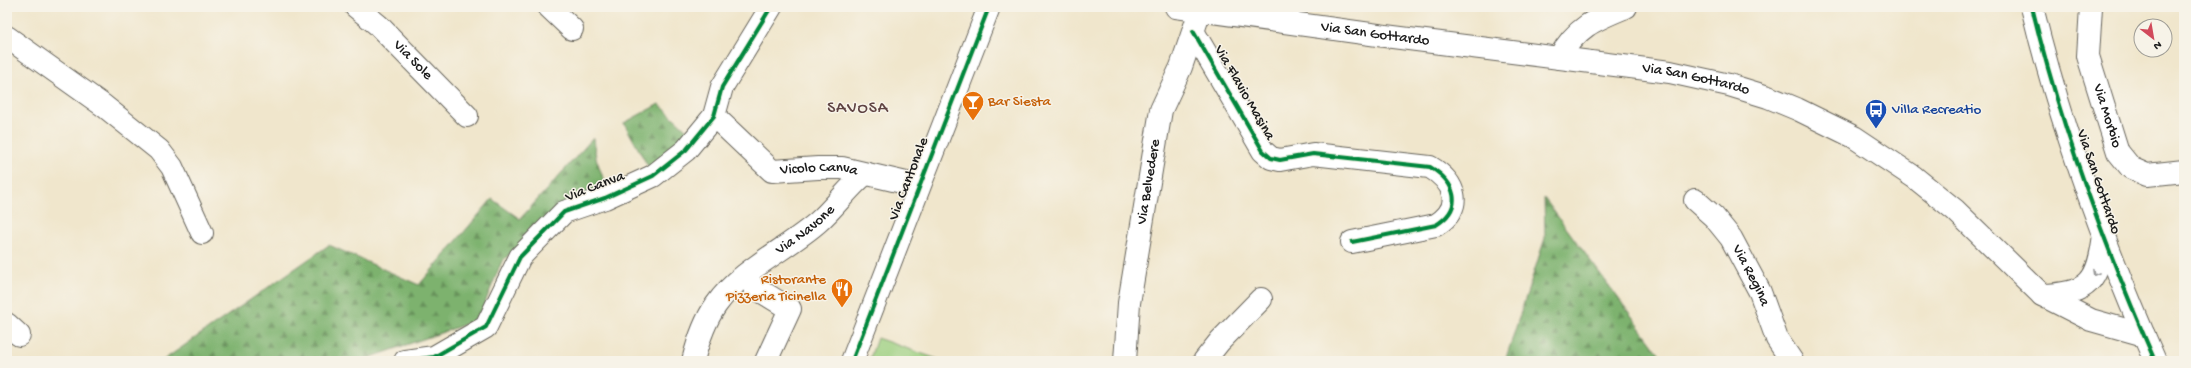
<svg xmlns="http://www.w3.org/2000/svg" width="2191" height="368" viewBox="0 0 2191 368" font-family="'Gochi Hand',sans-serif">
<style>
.forest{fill:url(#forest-firs);stroke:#4c6745}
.pitch{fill:#9ccf80;stroke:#5c764e}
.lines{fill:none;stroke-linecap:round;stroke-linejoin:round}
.minor-casing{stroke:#66635a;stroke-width:24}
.major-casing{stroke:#66635a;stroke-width:24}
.minor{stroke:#fff;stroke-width:22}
.major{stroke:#fff;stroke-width:22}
.cycleway-casing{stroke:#f7f3e8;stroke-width:6}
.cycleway{stroke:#00873e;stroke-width:4}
.oneway{stroke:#999}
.labels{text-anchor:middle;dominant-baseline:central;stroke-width:3;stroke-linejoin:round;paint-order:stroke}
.street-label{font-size:15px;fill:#1c1c1c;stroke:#f7f3e8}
.food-label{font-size:15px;fill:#c56008;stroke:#f7f3e8;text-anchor:start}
.transit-label{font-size:15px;fill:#164399;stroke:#f7f3e8;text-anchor:start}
.quarter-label{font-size:17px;letter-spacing:1px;fill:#5f4342;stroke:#f7f3e8}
</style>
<defs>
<pattern id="forest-firs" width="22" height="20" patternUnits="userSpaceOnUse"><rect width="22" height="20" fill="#7db26e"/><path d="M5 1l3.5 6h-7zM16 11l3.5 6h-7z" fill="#66905a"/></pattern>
</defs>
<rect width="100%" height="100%" fill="#f7f3e8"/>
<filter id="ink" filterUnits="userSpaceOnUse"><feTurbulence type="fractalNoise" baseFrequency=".025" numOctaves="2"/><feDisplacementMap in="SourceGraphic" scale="8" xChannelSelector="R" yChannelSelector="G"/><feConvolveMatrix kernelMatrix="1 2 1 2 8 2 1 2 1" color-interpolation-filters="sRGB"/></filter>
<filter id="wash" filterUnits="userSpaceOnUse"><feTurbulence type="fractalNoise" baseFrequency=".012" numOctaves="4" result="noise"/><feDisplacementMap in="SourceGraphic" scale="16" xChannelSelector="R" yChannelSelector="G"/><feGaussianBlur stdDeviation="0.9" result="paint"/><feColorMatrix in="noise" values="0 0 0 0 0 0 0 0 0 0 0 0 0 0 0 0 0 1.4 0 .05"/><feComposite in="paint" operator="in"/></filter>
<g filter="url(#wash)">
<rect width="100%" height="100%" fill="#f0e6cc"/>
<g class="forest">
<path d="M659,104L690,133L651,172L624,123Z"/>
<path d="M593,138L596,158L607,189L561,209L502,261L478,320L360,361H162L329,245L419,285L492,199L520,219Z"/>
<path d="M1544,198L1665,361H1505L1545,238Z"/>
</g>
<path class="pitch" d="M877,338L943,361H869Z"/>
</g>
<g filter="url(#ink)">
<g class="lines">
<g class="minor-casing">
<g id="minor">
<path id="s1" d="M356,7L378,25L467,116"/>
<path d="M549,7L572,29"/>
<path id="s2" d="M2091,7L2088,56L2118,152L2131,168L2147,175L2184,171"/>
<path d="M1193,31L1263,151L1271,158L1280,160L1313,154L1430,167C1455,182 1465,207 1436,225L1352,242"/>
<path d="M7,37L104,106L159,150L172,167L202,233"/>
<path d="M1559,58C1576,27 1594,20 1626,7"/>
<path id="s3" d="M714,116L772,171L818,168H842L919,186"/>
<path id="s4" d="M1695,200L1714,217L1731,238L1760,292L1777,339L1792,361"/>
<path d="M754,287L790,309L766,361"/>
<path d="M7,324L19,335"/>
<path d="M405,361L434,357L486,327L520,257L564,212L605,198L653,176L686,150L714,116L722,87L771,7"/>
<path id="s5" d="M693,361C698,341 704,322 716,305C741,269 786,250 818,222C835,207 848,188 865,174"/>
<path d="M852,361L989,7"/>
<path id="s6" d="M1125,361L1129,303L1161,110L1181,67L1197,20"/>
<path d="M1204,361L1220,341L1261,299"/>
</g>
</g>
<g class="major-casing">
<g id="major">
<path id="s7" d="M1176,7L1385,36L1670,72L1729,85L1768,97L1797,109L1854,137L1914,177L1955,210L2042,295L2091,320L2144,335"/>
<path d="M2032,7C2061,128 2105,247 2155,361"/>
<path d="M2042,295C2090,294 2098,281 2104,235"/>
</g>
</g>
<use href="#minor" class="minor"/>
<use href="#major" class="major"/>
<g class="cycleway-casing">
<g id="cycleway">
<path d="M2032,7C2061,128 2105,247 2155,361"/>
<path d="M1193,31L1263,151L1271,158L1280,160L1313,154L1430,167C1455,182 1465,207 1436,225L1352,242"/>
<path d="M405,361L434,357L486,327L520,257L564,212L605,198L653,176L686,150L714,116L722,87L771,7"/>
<path d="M852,361L989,7"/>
</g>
</g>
<use href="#cycleway" class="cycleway"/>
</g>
<defs><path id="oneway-chevron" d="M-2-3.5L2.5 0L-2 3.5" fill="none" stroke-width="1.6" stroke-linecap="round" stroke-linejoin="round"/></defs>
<use class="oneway" href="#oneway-chevron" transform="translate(2095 273) rotate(119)"/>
</g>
<defs>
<g id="bar-pin" transform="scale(1.15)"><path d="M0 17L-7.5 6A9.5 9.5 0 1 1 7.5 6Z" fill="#e8710a" stroke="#f7f3e8"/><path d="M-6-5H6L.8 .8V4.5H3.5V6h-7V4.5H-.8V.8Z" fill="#fff"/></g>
<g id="bus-pin" transform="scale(1.15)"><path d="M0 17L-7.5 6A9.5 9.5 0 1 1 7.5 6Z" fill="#1a4fb4" stroke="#f7f3e8"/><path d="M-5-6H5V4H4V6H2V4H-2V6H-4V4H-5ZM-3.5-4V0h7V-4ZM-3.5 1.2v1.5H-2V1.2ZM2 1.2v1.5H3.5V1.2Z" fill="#fff"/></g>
<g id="restaurant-pin" transform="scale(1.15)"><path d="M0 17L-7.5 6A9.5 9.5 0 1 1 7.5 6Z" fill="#e8710a" stroke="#f7f3e8"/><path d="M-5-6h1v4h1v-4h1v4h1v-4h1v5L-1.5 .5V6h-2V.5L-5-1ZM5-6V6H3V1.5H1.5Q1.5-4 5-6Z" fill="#fff"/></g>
</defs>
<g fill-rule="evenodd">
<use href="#bar-pin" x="973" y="102"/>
<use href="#bus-pin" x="1876" y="110"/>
<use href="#restaurant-pin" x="842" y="289"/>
</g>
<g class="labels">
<g class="street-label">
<text stroke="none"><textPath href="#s7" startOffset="201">Via San Gottardo</textPath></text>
<text stroke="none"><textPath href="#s1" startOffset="78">Via Sole</textPath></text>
<text stroke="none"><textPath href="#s7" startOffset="525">Via San Gottardo</textPath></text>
<text transform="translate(1244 93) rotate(60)">Via Flavio Masina</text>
<text stroke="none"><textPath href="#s2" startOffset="112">Via Morbio</textPath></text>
<text stroke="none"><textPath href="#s3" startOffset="127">Vicolo Canva</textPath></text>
<text transform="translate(909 179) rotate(-69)">Via Cantonale</text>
<text stroke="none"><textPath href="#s6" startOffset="181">Via Belvedere</textPath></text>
<text transform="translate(2098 182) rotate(71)">Via San Gottardo</text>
<text transform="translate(595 187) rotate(-21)">Via Canva</text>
<text stroke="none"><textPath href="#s5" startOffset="178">Via Navone</textPath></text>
<text stroke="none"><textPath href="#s4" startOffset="95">Via Regina</textPath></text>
</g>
<g class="food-label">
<text x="988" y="102">Bar Siesta</text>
<text x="826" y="280" text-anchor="end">Ristorante<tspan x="826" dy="17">Pizzeria Ticinella</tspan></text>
</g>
<g class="transit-label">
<text x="1892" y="110">Villa Recreatio</text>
</g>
<g class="quarter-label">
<text x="858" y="109">SAVOSA</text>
</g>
</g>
<rect width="2191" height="368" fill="none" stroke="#f7f3e8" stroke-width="24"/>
<g transform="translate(2153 38) rotate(149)"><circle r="19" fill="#f7f3e8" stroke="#9f9d96"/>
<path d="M0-3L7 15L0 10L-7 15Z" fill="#d1495b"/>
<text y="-6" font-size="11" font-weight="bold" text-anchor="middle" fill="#1c1c1c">N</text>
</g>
</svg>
